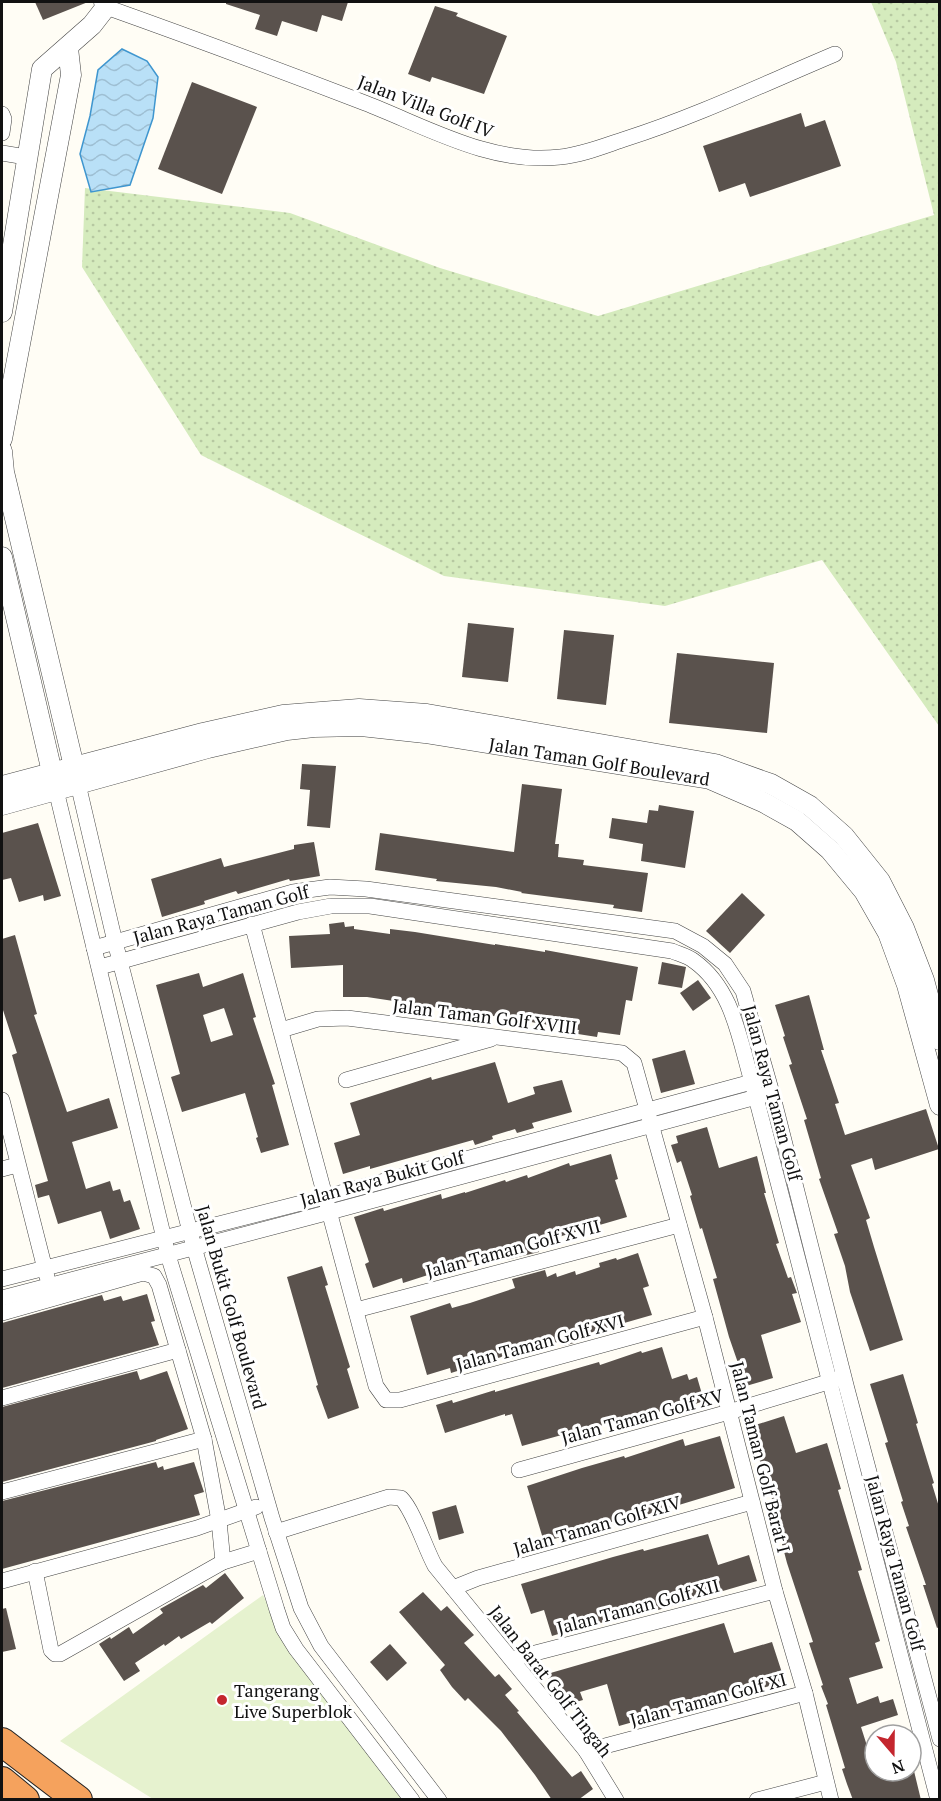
<svg xmlns="http://www.w3.org/2000/svg" width="941" height="1801" viewBox="0 0 941 1801" font-family="'PT Serif',serif">
<style>
.grass{fill:url(#grass-dots)}
.pitch{fill:#e6f2cf}
.water{fill:url(#water-waves);stroke:#3f96cf;stroke-width:1.5}
.building{fill:#5a524d;fill-rule:evenodd}
.lines{fill:none;stroke-linecap:round;stroke-linejoin:round}
.minor-casing{stroke:#444;stroke-width:16}
.tertiary-casing{stroke:#444;stroke-width:21}
.motorway-casing{stroke:#222;stroke-width:30}
.minor{stroke:#fff;stroke-width:15}
.tertiary{stroke:#fff;stroke-width:20}
.motorway{stroke:#f5a25d;stroke-width:28}
.poi-dot{fill:#c4262e;stroke:#fff;stroke-width:2}
.labels{text-anchor:middle;dominant-baseline:central;stroke-width:6;stroke-linejoin:round;paint-order:stroke}
.street-label{font-size:18px;fill:#111;stroke:#fff}
.poi-label{font-size:18px;fill:#111;stroke:#fff;text-anchor:start}
</style>
<defs>
<pattern id="grass-dots" width="8" height="8" patternUnits="userSpaceOnUse" patternTransform="scale(1.5)"><rect width="8" height="8" fill="#d5ebbd"/><path d="M2 2h.1M6 6h.1" fill="none" stroke="#b6c8a1" stroke-width="1.8" stroke-linecap="round"/></pattern>
<pattern id="water-waves" width="16" height="10" patternUnits="userSpaceOnUse" patternTransform="scale(1.5)"><rect width="16" height="10" fill="#b9e0f7"/><path d="M0 5q4-4 8 0t8 0" fill="none" stroke="#9ebfd3"/></pattern>
</defs>
<rect width="100%" height="100%" fill="#fffdf5"/>
<path class="grass" d="M871,2H939V726L822,560L665,606L444,576L201,455L82,267L85,188L290,213L440,268L598,316L934,215L896,62Z"/>
<path class="pitch" d="M263,1595L294,1658L406,1799H153L60,1741Z"/>
<path class="water" d="M122,49L147,61L158,77L153,118L130,185L91,192L80,154L90,116L98,70Z"/>
<g class="building">
<path d="M35,2H88L43,20Z"/>
<path d="M226,2H348L342,21L322,15L317,32L282,21L277,36L255,29L260,15L226,4Z"/>
<path d="M435,6L458,13L456,16L507,36L484,94L432,77L430,82L408,74Z"/>
<path d="M192,82L257,107L222,194L158,169Z"/>
<path d="M801,113L805,127L825,120L841,166L750,197L745,183L719,192L703,146Z"/>
<path d="M468,623L514,628L508,682L462,677Z"/>
<path d="M564,630L614,635L606,705L557,699Z"/>
<path d="M677,653L774,663L767,733L669,723Z"/>
<path d="M302,764L336,766L330,828L307,826L310,790L300,789Z"/>
<path d="M522,784L562,789L555,844H559L558,857L584,860L583,865L648,873L642,912L613,908L614,905L521,893L522,892L496,887L436,881L437,879L375,870L380,833L514,852Z"/>
<path d="M659,805L694,811L685,868L641,861L643,844L609,838L612,818L647,823L649,810L658,811Z"/>
<path d="M38,823L61,896L44,901L43,895L19,902L11,878L2,880V833Z"/>
<path d="M314,842L320,876L290,881L289,879L238,894L236,891L204,901L205,904L162,917L151,879L221,858L224,867L294,849V845Z"/>
<path d="M742,893L765,915L730,953L706,931Z"/>
<path d="M344,922L345,927L354,926V929L390,934V929L415,932L495,945V944L545,952V950L638,967L632,1001L626,1000L620,1035L598,1032L597,1037L578,1034L579,1030L513,1019L367,997H343V965L291,968L289,936L330,934L329,924Z"/>
<path d="M15,935L37,1014L34,1015L67,1112L109,1098L118,1128L72,1142L86,1189L110,1181L113,1191L120,1189L124,1202L130,1200L140,1229L110,1239L101,1211L58,1224L49,1195L38,1198L35,1185L48,1181L12,1055L17,1053L2,1007V939Z"/>
<path d="M662,962L686,967L682,988L658,984Z"/>
<path d="M199,973L203,987L243,973L256,1017L253,1018L275,1084L272,1085L289,1145L261,1153L256,1138L258,1137L245,1093L182,1112L171,1077L180,1074L156,985ZM224,1008L233,1035L211,1042L203,1015Z"/>
<path d="M698,980L711,998L693,1011L680,993Z"/>
<path d="M809,995L824,1050H821L839,1103L835,1104L845,1135L926,1109L939,1149L875,1170L872,1158L851,1165L870,1218L866,1220L874,1247L903,1340L870,1351L850,1292L845,1266L834,1234L838,1233L819,1179L821,1178L804,1120L807,1119L789,1065L792,1064L783,1037L785,1036L775,1005Z"/>
<path d="M685,1050L695,1084L661,1093L652,1059Z"/>
<path d="M495,1062L508,1103L535,1094L533,1087L562,1080L572,1112L532,1123L534,1128L517,1133L515,1129L492,1136L493,1139L475,1145L473,1140L370,1169V1166L343,1174L334,1143L360,1135L350,1103L431,1077L432,1080Z"/>
<path d="M707,1127L719,1168L757,1156L766,1193H764L779,1243L776,1244L788,1278L791,1277L797,1293L792,1294L801,1322L761,1335L773,1378L746,1386L729,1337L713,1279L717,1278L702,1228L700,1229L690,1196L692,1195L681,1161L677,1163L671,1145L678,1143L676,1136Z"/>
<path d="M611,1154L618,1179L615,1180L627,1217L548,1240L550,1245L538,1249L539,1252L506,1260L503,1251L403,1283L402,1278L373,1288L365,1264L369,1262L354,1217L383,1208L384,1211L441,1194L442,1199L465,1192V1193L505,1180L506,1182L527,1175L528,1178L569,1163L570,1166Z"/>
<path d="M638,1253L649,1286L643,1288L652,1315L572,1338L574,1343L563,1346L561,1341L532,1350L533,1353L512,1359L511,1354L451,1373L450,1368L427,1375L410,1316L450,1303L452,1308L470,1303L515,1288L512,1279L545,1270L547,1277L556,1273L557,1277L575,1271L576,1275L600,1267L599,1263L616,1258L617,1260Z"/>
<path d="M322,1266L328,1285L325,1286L350,1367L347,1369L359,1408L328,1419L316,1386L318,1385L287,1277Z"/>
<path d="M147,1294L155,1321L151,1322L159,1345L2,1388V1323L102,1295L104,1301L121,1296L123,1301Z"/>
<path d="M662,1347L672,1379L687,1374L689,1380L697,1377L704,1401L680,1409L679,1406L658,1412L659,1415L638,1422L635,1415L577,1433L576,1431L522,1446L512,1414L505,1416V1414L445,1433L436,1405L452,1400L453,1403L495,1390V1392L599,1362L600,1365L641,1351L642,1353Z"/>
<path d="M137,1371L140,1380L167,1371L188,1429L156,1440V1441L2,1482V1407Z"/>
<path d="M903,1374L918,1423L916,1424L934,1483L932,1484L939,1507V1627L937,1628L923,1585H926L906,1527L909,1526L901,1502L903,1501L885,1443L888,1442L870,1384Z"/>
<path d="M784,1416L796,1453L827,1443L841,1489L838,1490L862,1570L858,1571L880,1641L875,1643L883,1668L849,1678L857,1704L878,1696L880,1703L893,1699L898,1715L861,1727L875,1771H914L921,1800H853L847,1784L842,1769L845,1768L826,1705L828,1704L821,1686L823,1685L809,1643L813,1642L787,1563L782,1544L784,1543L772,1502H773L749,1427Z"/>
<path d="M720,1436L735,1488L626,1521L625,1518L544,1542L527,1486L582,1468L624,1456L625,1458L683,1439L685,1446Z"/>
<path d="M156,1462L158,1468L163,1466L164,1470L194,1462L204,1492L194,1495L200,1515L2,1569V1501Z"/>
<path d="M456,1505L464,1533L439,1540L432,1512Z"/>
<path d="M708,1534L718,1565L749,1555L757,1581L658,1610L657,1607L619,1620L618,1617L572,1633L571,1630L552,1636L544,1610L531,1614L521,1584L613,1557L643,1549L644,1551Z"/>
<path d="M225,1573L244,1598L212,1624L210,1622L181,1639L179,1636L165,1646L164,1644L135,1663L140,1671L124,1681L99,1644L110,1637L111,1639L129,1627L133,1634L163,1613L160,1609L203,1585L206,1588Z"/>
<path d="M423,1592L441,1611L447,1606L474,1635L464,1643L495,1677L499,1674L512,1689L505,1695L519,1711L517,1712L572,1777L581,1771L593,1789L578,1800H552L535,1775L501,1731L468,1698L465,1701L452,1687L440,1670L445,1665L399,1612Z"/>
<path d="M6,1608L16,1649L2,1652V1609Z"/>
<path d="M724,1623L734,1653L772,1642L785,1682L746,1692L745,1691L725,1697L724,1696L619,1726L607,1684L580,1692L583,1700L566,1705L564,1698L557,1700L555,1697L547,1674Z"/>
<path d="M390,1644L407,1663L387,1681L370,1662Z"/>
</g>
<g class="lines">
<g class="minor-casing">
<g id="minor">
<path d="M106,7C193,38 279,70 365,103C427,127 491,165 560,157C582,155 604,146 625,139C697,116 766,83 835,54"/>
<path d="M2,114L4,119L2,133"/>
<path d="M2,153L26,157"/>
<path d="M78,784L115,942L194,1247L272,1518L301,1608L321,1646L439,1800"/>
<path d="M56,790L168,1255L277,1610L283,1628L296,1649L412,1800"/>
<path d="M252,924L376,1386L386,1400H400L705,1317"/>
<path d="M94,948L293,892L330,887L366,889L675,931L703,946L725,964L743,991L772,1093L847,1389L940,1739"/>
<path d="M100,967L298,912L331,906H370L672,951C679,954 688,956 694,961C733,989 739,1038 752,1082L938,1800"/>
<path d="M281,1030L318,1019L347,1018L622,1053L634,1063L705,1317L775,1591L805,1693L831,1800"/>
<path d="M346,1080L491,1039"/>
<path d="M2,1100L47,1277"/>
<path d="M2,1169L17,1165"/>
<path d="M2,1279L325,1197L759,1080"/>
<path d="M2,1298L330,1212L764,1095"/>
<path d="M356,1310L679,1225"/>
<path d="M2,1313L143,1273L154,1276L159,1285L204,1439L219,1521L223,1562"/>
<path d="M2,1398L178,1350"/>
<path d="M519,1470L729,1412L838,1379"/>
<path d="M2,1492L204,1439"/>
<path d="M276,1532L389,1497L401,1498C414,1511 425,1548 435,1566L586,1751L616,1800"/>
<path d="M35,1571L51,1650L55,1654H60L223,1562L259,1551"/>
<path d="M2,1581L197,1528L256,1507"/>
<path d="M453,1588L478,1578L752,1502"/>
<path d="M512,1659L775,1591"/>
<path d="M586,1751L805,1693"/>
<path d="M757,1800L826,1782"/>
</g>
</g>
<g class="tertiary-casing">
<g id="tertiary">
<path d="M2,312L42,69L92,25L106,7L104,2"/>
<path d="M2,439L71,75L68,48"/>
<path d="M2,451L4,472L77,779"/>
<path d="M2,557L55,785"/>
<path d="M2,786L203,733L283,715L359,709L427,714L715,764L771,784L810,806L844,836L880,881L904,928L924,980L940,1040"/>
<path id="s1" d="M2,805L208,748L287,730L314,727L361,726L425,733L710,779L763,802L797,821L830,850L864,891L888,933L907,985L940,1105"/>
</g>
</g>
<g class="motorway-casing">
<g id="motorway">
<path d="M2,1742L78,1800"/>
<path d="M2,1781L25,1800"/>
</g>
</g>
<use href="#minor" class="minor"/>
<use href="#tertiary" class="tertiary"/>
<use href="#motorway" class="motorway"/>
</g>
<circle class="poi-dot" cx="222" cy="1700" r="6"/>
<g class="labels">
<g class="street-label">
<text transform="translate(426 106) rotate(21)">Jalan Villa Golf IV</text>
<text stroke="none"><textPath href="#s1" startOffset="610">Jalan Taman Golf Boulevard</textPath></text>
<text transform="translate(221 914) rotate(-15)">Jalan Raya Taman Golf</text>
<text transform="translate(485 1016) rotate(7)">Jalan Taman Golf XVIII</text>
<text transform="translate(773 1093) rotate(75)">Jalan Raya Taman Golf</text>
<text transform="translate(382 1178) rotate(-15)">Jalan Raya Bukit Golf</text>
<text transform="translate(513 1248) rotate(-15)">Jalan Taman Golf XVII</text>
<text transform="translate(232 1307) rotate(74)">Jalan Bukit Golf Boulevard</text>
<text transform="translate(540 1342) rotate(-15)">Jalan Taman Golf XVI</text>
<text transform="translate(642 1416) rotate(-15)">Jalan Taman Golf XV</text>
<text transform="translate(761 1457) rotate(76)">Jalan Taman Golf Barat I</text>
<text transform="translate(597 1525) rotate(-16)">Jalan Taman Golf XIV</text>
<text transform="translate(896 1563) rotate(75)">Jalan Raya Taman Golf</text>
<text transform="translate(638 1606) rotate(-15)">Jalan Taman Golf XII</text>
<text transform="translate(551 1681) rotate(52)">Jalan Barat Golf Tingah</text>
<text transform="translate(708 1699) rotate(-15)">Jalan Taman Golf XI</text>
</g>
<g class="poi-label">
<text x="234" y="1690">Tangerang<tspan x="234" dy="21">Live Superblok</tspan></text>
</g>
</g>
<rect width="941" height="1801" fill="none" stroke="#111111" stroke-width="6"/>
<g transform="translate(893 1753) rotate(160)"><circle r="28" fill="#ffffff" stroke="#a0a0a0" stroke-width="1.5"/>
<path d="M0-4.5L10 22L0 15L-10 22Z" fill="#c4262e"/>
<text y="-9" font-size="16" font-weight="bold" text-anchor="middle" fill="#111111">N</text>
</g>
</svg>
